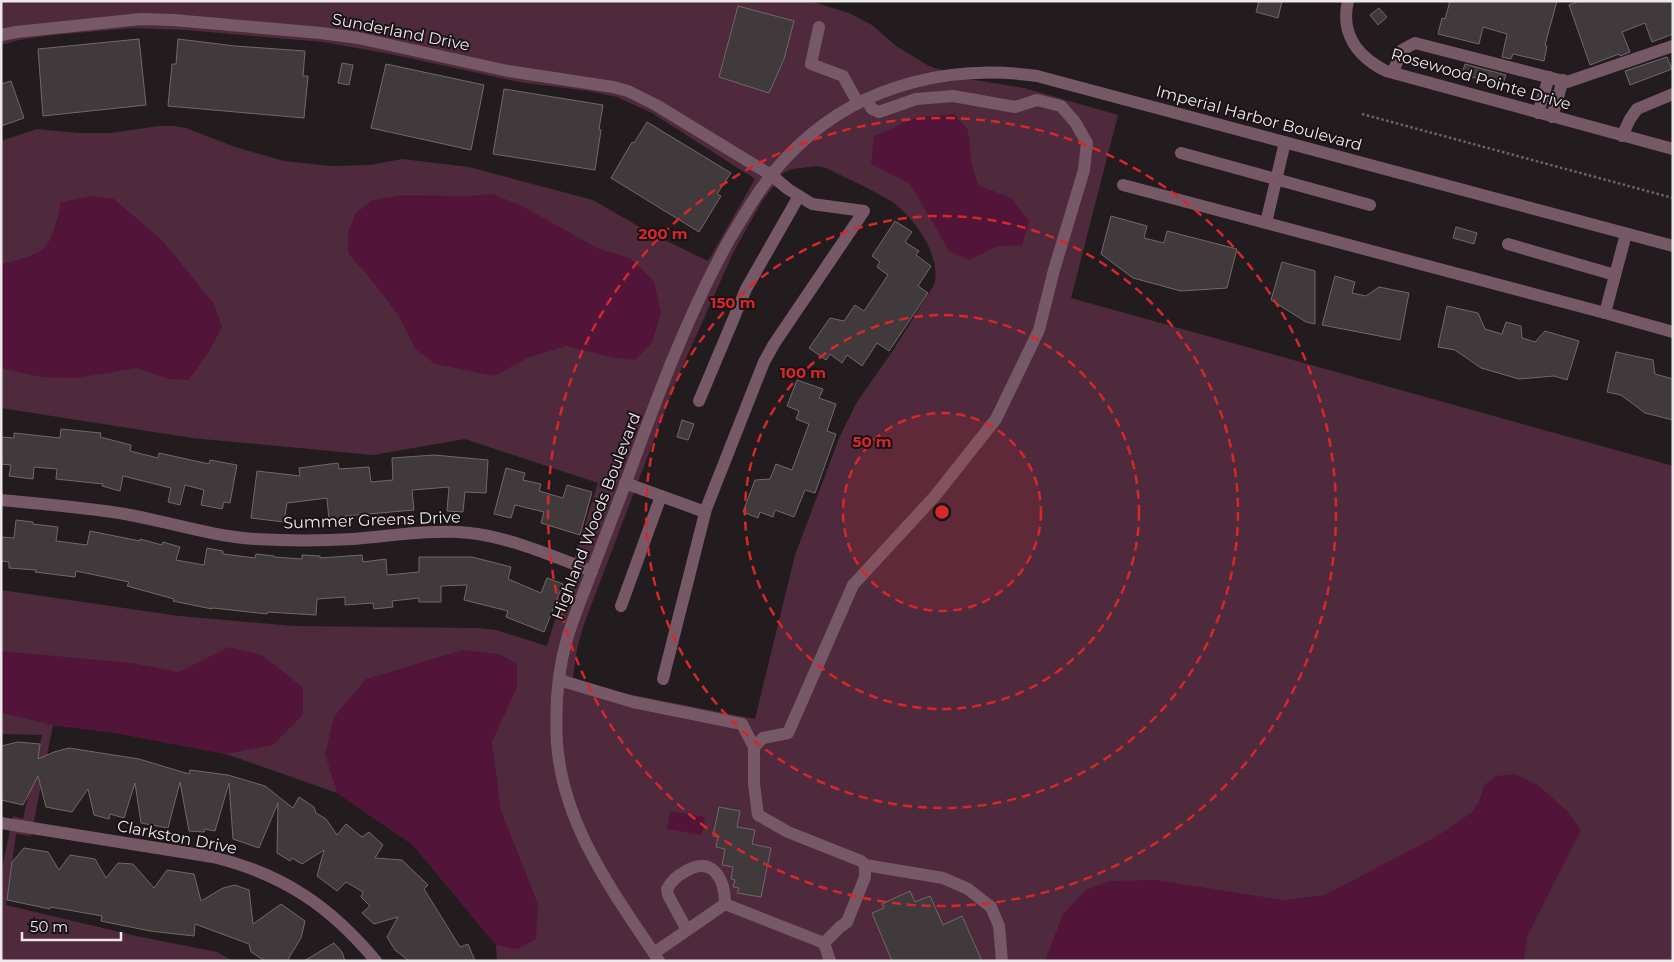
<svg xmlns="http://www.w3.org/2000/svg" width="1674" height="962" viewBox="0 0 1674 962" font-family="Montserrat,sans-serif">
<style>
.green{fill:#4f2a3d;fill-rule:evenodd}
.water{fill:#521539}
.building{fill:#413a3d;stroke:#70686b}
.lines{fill:none;stroke-linecap:round;stroke-linejoin:round}
.path{stroke:#6b6568;stroke-width:2.5;stroke-dasharray:2.5 2.5;stroke-linecap:butt}
.minor{stroke:#775867;stroke-width:12}
.ring{fill:none;stroke:#d62828;stroke-width:2.5;stroke-dasharray:9 6}
.labels{text-anchor:middle;dominant-baseline:central;stroke-width:4;stroke-linejoin:round;paint-order:stroke}
.street-label{font-size:16px;fill:#ede8ea;stroke:#191316}
.centre{fill:#d62828;stroke:#191316;stroke-width:2.5}
.ring-label{font-size:15px;text-anchor:middle;font-weight:bold;fill:#d62828;stroke:#191316;stroke-width:4;stroke-linejoin:round;paint-order:stroke}
</style>
<rect width="100%" height="100%" fill="#231c1f"/>
<path class="green" d="M1,1H810L849,13L872,25L896,46L929,66L969,79L1024,88L1118,115L1071,298L1673,466V961H497L496,945L413,845L337,793L226,754L116,733L53,725L31,836L16,834L6,905L136,936L217,952L233,961H1V873L13,816L23,819L42,735L1,734V590L179,616L293,626L477,628L496,630L547,646L598,483L465,439L373,455L192,438L1,408V141L37,129L78,133H111L159,126H173L186,128L235,147L284,161L330,166L370,165L402,159L469,167L593,200L650,233L708,261L755,179L652,113L617,97L588,91L519,82L395,55L323,42L186,30L134,28L53,35L19,40L1,45ZM817,166L826,168C841,175 856,183 871,190C877,194 885,197 891,201C915,218 942,256 934,285L892,352L857,402L840,436L795,555L755,719L572,683L577,649L584,624L679,374L734,251L761,203L783,173L792,169Z"/>
<g class="water">
<path d="M954,114L968,130L971,161L978,185L1011,198L1029,221L1022,245L999,246L969,260L949,251L910,184L871,164L874,136L918,117Z"/>
<path d="M492,194L520,205L599,249L630,258L654,281L661,313L652,343L635,360L614,358L567,346L530,357L494,376L435,364L415,349L399,316L370,278L348,253V232L356,213L373,200L404,195L465,196Z"/>
<path d="M92,196L114,199L163,241L214,304L222,327L210,350L189,380L168,379L137,368L77,378L40,377L1,368V264C15,261 35,256 45,247C52,241 59,212 61,202Z"/>
<path d="M229,647L262,655L303,688V715L273,745L226,754L116,733L53,725L6,714H1V651L132,663L179,672Z"/>
<path d="M463,650L499,654L517,664V687L492,742L501,811L538,904L536,939L518,949L496,945L413,845L337,793L325,754L334,717L366,679Z"/>
<path d="M1516,774L1539,786L1568,812L1581,830L1527,937L1524,961H1045L1063,914L1086,890L1110,881L1156,880L1283,900L1325,895L1437,836L1471,813L1479,801L1484,785L1497,776Z"/>
<path d="M670,811L705,817L702,835L667,829Z"/>
</g>
<g class="building">
<path d="M1259,1H1282L1278,18L1256,12Z"/>
<path d="M1450,1H1557L1545,45L1547,46L1544,61L1513,54L1511,59L1502,57L1507,34L1483,27L1479,44L1438,34L1442,18L1445,19Z"/>
<path d="M1580,1H1673V34L1652,42L1645,23L1622,32L1630,52L1620,56L1619,54L1590,65L1569,5Z"/>
<path d="M738,6L794,21L784,59L769,93L719,77Z"/>
<path d="M1379,8L1387,17L1378,25L1370,15Z"/>
<path d="M139,39L146,105L43,116L38,49Z"/>
<path d="M178,39L235,46L305,51L303,76H308L304,118L168,106L172,64H176Z"/>
<path d="M1667,57L1672,69L1630,85L1625,71Z"/>
<path d="M342,63L353,65L349,85L338,83Z"/>
<path d="M386,64L484,85L471,150L371,128Z"/>
<path d="M1465,64L1506,75L1502,86L1462,74Z"/>
<path d="M11,81L24,118L1,126V84Z"/>
<path d="M504,89L603,105L599,129L601,130L595,170L493,154Z"/>
<path d="M647,122L731,173L717,194L721,196L699,232L611,178L632,142L634,143Z"/>
<path d="M1111,216L1147,226L1144,238L1164,243L1167,231L1237,249L1227,288L1181,291L1133,278L1101,254Z"/>
<path d="M895,221L912,232L905,242L919,251L916,255L931,266L918,286L928,293L889,351L877,343L862,366L847,355L842,363L830,354L826,360L809,348L830,318L844,321L855,305L864,311L888,275L877,267L880,262L872,256Z"/>
<path d="M1456,227L1477,233L1474,244L1453,238Z"/>
<path d="M1282,262L1315,271V324L1306,322L1271,300Z"/>
<path d="M1335,276L1355,282L1352,293L1366,296L1379,287L1409,293L1400,340L1322,325Z"/>
<path d="M1447,306L1478,313L1485,329L1502,334L1506,322L1521,326L1522,338L1535,342L1545,331L1579,341L1567,380L1554,376L1519,379L1481,368L1455,350L1438,347Z"/>
<path d="M1616,352L1653,360L1655,374L1673,379V420L1645,413L1621,395L1607,392Z"/>
<path d="M797,380L823,389L819,398L836,404L827,431L836,434L815,493L805,490L794,517L775,510L773,517L760,512L758,518L743,512L755,480L770,479L776,464L792,470L809,424L796,419L799,411L787,406Z"/>
<path d="M682,420L694,424L688,440L677,437Z"/>
<path d="M61,429L101,433L100,437L131,445L130,451L158,458L159,453L209,464L210,460L237,465L230,503L224,502L222,509L201,505L204,490L185,485L180,505L168,502L171,488L123,476L120,491L102,486L103,484L56,479L57,469L34,467L33,479L9,476L11,465L1,464V437L14,438V433L60,438Z"/>
<path d="M434,455L488,460L486,493L465,492L463,512L447,511L449,487L412,490L414,510L345,516V518L329,520L327,498L287,503L284,522L251,518L257,471L300,476L299,468L338,463L339,469L369,467L371,482L393,480L392,458Z"/>
<path d="M506,468L525,473L523,480L541,484L539,491L563,498L567,485L592,492L580,535L541,523L544,512L515,505L511,518L494,514Z"/>
<path d="M16,520L33,522V524L58,527L56,541L87,545L90,531L140,541V539L162,545L163,542L180,547L176,560L204,565L207,548L223,551V554L255,558L256,554L274,556V557L302,559V555L320,556V558L362,555L363,562L386,559L387,575L419,572V557H472L511,567L508,579L541,593L547,578L563,584L544,632L506,617L508,611L464,600L467,585L441,586V602H419V598L392,601L393,607L374,609L373,603L345,605V597L317,599L316,615L267,612V614L213,608L212,609L173,601L174,599L127,586L129,582L76,571L75,577L35,572L36,570L9,568V562L1,561V537L14,538Z"/>
<path d="M18,742L40,744L38,759L54,752L69,748L139,759L189,774L190,770L228,775L265,786L293,808L299,797L314,807L316,813L326,819L337,835L346,824L362,837L369,832L383,845L375,858L402,860L428,885L424,889L460,947L468,944L475,961H409L395,950L387,937L398,917L374,924L362,913L370,906L361,897L363,892L346,882L337,891L317,876L324,850L302,864L292,858L290,861L277,853L278,803L259,848L233,839L229,783L215,831L205,829L204,832L189,831L180,782L168,828L141,823L135,783L124,818L110,814L109,819L94,815L88,789L72,812L46,807L38,776L23,805L1,800V746Z"/>
<path d="M719,807L740,811L737,827L755,830L752,844L771,848L761,897L737,893L739,888L733,887L735,880L731,879L733,867L722,865L725,849L716,847L718,837L713,836Z"/>
<path d="M24,848L48,852L59,870L70,855L95,859L106,878L118,863L133,864L154,888L167,870L194,874L201,901L223,888L235,885L249,890L253,924L281,904L305,921L301,938L287,961H265L251,952L249,944L195,924L194,936L150,931L101,921L102,916L51,907L50,909L7,900L12,862Z"/>
<path d="M910,891L915,902L930,896L943,925L962,916L982,961H892L872,913L884,908L882,904Z"/>
<path d="M334,943L342,952L345,961H304Z"/>
</g>
<g class="lines">
<path class="path" d="M1362,114L1673,198"/>
<g class="minor">
<path d="M1348,1C1340,34 1358,57 1386,71L1673,149"/>
<path d="M819,27L811,64L843,76L858,103"/>
<path d="M1,35L16,32L141,19L173,20L321,33L358,38L508,71L613,87L628,91L656,105L771,175L788,189L812,204L864,211L774,344L764,362L706,509L663,679"/>
<path d="M1393,72L1402,50L1415,43L1567,82L1673,46"/>
<path d="M1538,113L1549,77"/>
<path d="M1552,117L1563,80"/>
<path d="M1622,136L1630,119L1637,109L1673,94"/>
<path d="M1181,153L1370,205"/>
<path d="M1123,185L1605,313"/>
<path d="M1266,223L1285,142"/>
<path d="M1626,234L1605,313L1673,332"/>
<path d="M1508,244L1615,275"/>
<path d="M699,401L746,289L799,196"/>
<path d="M625,483L705,512"/>
<path d="M1,500C42,504 84,507 125,514C169,522 211,536 255,539C288,541 320,541 353,539C392,536 431,529 470,533C512,538 552,556 592,571"/>
<path d="M621,606L661,496"/>
<path d="M559,680L633,702L742,724L754,747V784L758,815L788,832L861,861L865,865V877L847,922L840,927L824,943"/>
<path d="M754,747L763,738L788,733L853,585L935,496L996,419L1039,330L1054,270L1084,170L1087,143L1075,122L1061,106L1037,100L1015,107L953,96L916,99L879,112L872,109L866,99"/>
<path d="M1,823L213,857C283,874 330,906 376,961"/>
<path d="M865,865L943,878L968,889L991,907L999,926L1002,961"/>
<path d="M687,930L668,895L667,889C672,880 677,876 686,871C713,855 725,880 725,904"/>
<path d="M654,953L725,904L824,943L830,961"/>
<path d="M659,961C614,893 563,826 557,743C555,708 557,673 567,639C574,615 584,592 593,568C604,540 615,511 626,482C656,400 686,318 728,242C749,206 769,172 800,144C864,84 952,64 1037,76L1673,246"/>
</g>
</g>
<circle cx="942" cy="512" r="99" fill="#d62828" fill-opacity=".12"/>
<g class="ring">
<circle cx="942" cy="512" r="99"/>
<circle cx="942" cy="512" r="197"/>
<circle cx="942" cy="512" r="296"/>
<circle cx="942" cy="512" r="394"/>
</g>
<g class="labels">
<g class="street-label">
<text transform="translate(401 32) rotate(11)">Sunderland Drive</text>
<text transform="translate(1481 79) rotate(16)">Rosewood Pointe Drive</text>
<text transform="translate(1259 118) rotate(15)">Imperial Harbor Boulevard</text>
<text transform="translate(596 516) rotate(-69)">Highland Woods Boulevard</text>
<text transform="translate(372 520) rotate(-2)">Summer Greens Drive</text>
<text transform="translate(177 837) rotate(11)">Clarkston Drive</text>
</g>
</g>
<circle cx="942" cy="512" r="8" class="centre"/>
<g class="ring-label">
<text x="663" y="239">200 m</text>
<text x="733" y="308">150 m</text>
<text x="803" y="378">100 m</text>
<text x="872" y="447">50 m</text>
</g>
<rect width="1674" height="962" fill="none" stroke="#ede8ea" stroke-width="5"/>
<path d="M22 932v8h99v-8" fill="none" stroke="#ede8ea" stroke-width="2.5"/>
<text x="30" y="932" font-size="15" fill="#ede8ea" stroke="#191316" stroke-width="4" paint-order="stroke">50 m</text>
</svg>
